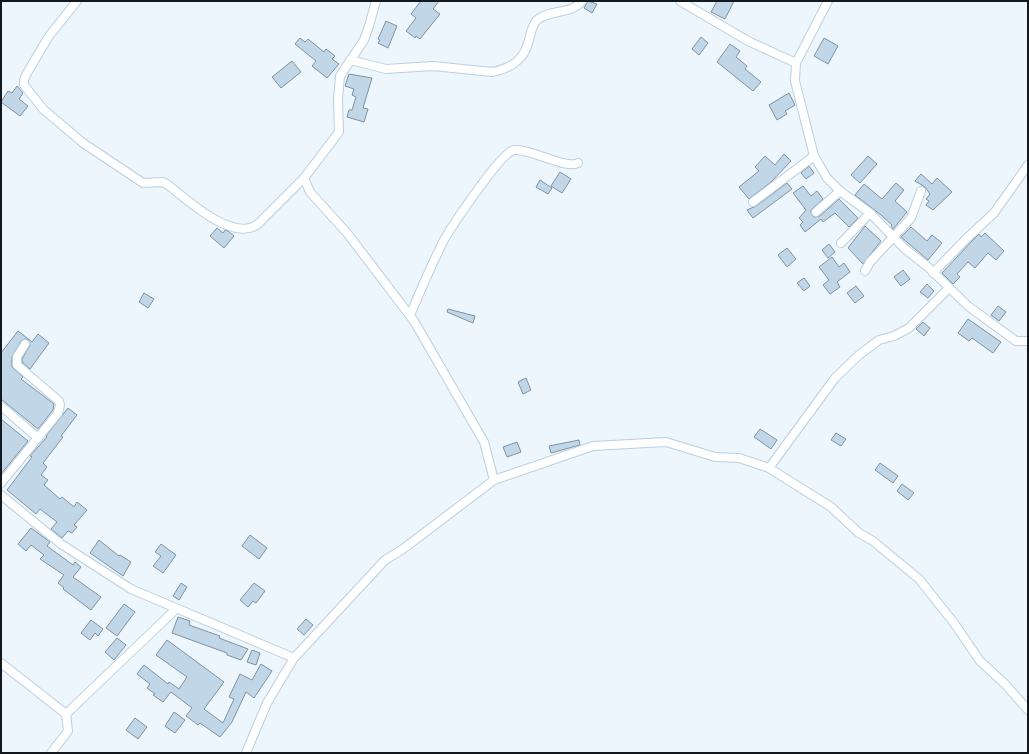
<svg xmlns="http://www.w3.org/2000/svg" width="1029" height="754" viewBox="0 0 1029 754" font-family="'Zilla Slab',serif">
<style>
.building{fill:#c1d6e7;stroke:#7f93a3}
.lines{fill:none;stroke-linecap:round;stroke-linejoin:round}
.minor-casing{stroke:#bacfe0;stroke-width:10}
.minor{stroke:#fff;stroke-width:8}
</style>
<rect width="100%" height="100%" fill="#edf6fd"/>
<g class="building">
<path d="M421,1H439L433,9L440,14L420,39L416,36L415,38L406,31L416,18L411,14Z"/>
<path d="M588,1L597,4L592,13L584,8Z"/>
<path d="M717,1H734L725,19L711,12Z"/>
<path d="M386,21L397,26L388,48L378,43L380,40L378,39Z"/>
<path d="M701,37L708,43L699,55L692,49Z"/>
<path d="M300,38L305,42L308,39L324,52L326,49L335,56L332,59L339,64L327,78L312,66L316,61L295,44Z"/>
<path d="M824,38L838,46L828,64L814,56Z"/>
<path d="M730,44L740,51L736,57L747,66L745,69L761,82L753,91L717,62Z"/>
<path d="M292,61L301,72L281,88L272,77Z"/>
<path d="M349,74L372,78L363,108L368,109L364,122L347,117L349,110H352L356,97L352,95L354,89L345,86Z"/>
<path d="M17,86L23,93L19,99L28,106L20,116L1,102L8,91L12,93Z"/>
<path d="M789,93L795,105L785,111L787,114L777,120L769,105Z"/>
<path d="M784,154L791,161L771,182L749,199L739,187L759,171L755,167L765,156L775,165Z"/>
<path d="M868,156L877,164L860,183L851,175Z"/>
<path d="M809,166L814,173L806,179L801,173Z"/>
<path d="M560,172L571,179L562,193L551,186Z"/>
<path d="M921,174L932,184L937,178L952,192L933,210L926,205L929,201L926,199L930,194L925,187L915,181Z"/>
<path d="M540,180L552,188L548,194L536,187Z"/>
<path d="M787,183L792,189L753,218L747,210L756,206Z"/>
<path d="M896,183L904,190L895,201L907,212L893,229L891,226L892,225L881,215L855,195L864,184L882,199Z"/>
<path d="M803,186L811,196L817,191L823,199L811,210V213L814,217L820,216L839,199L858,218L849,227L835,213L823,222L821,219L805,232L800,225L803,222L799,218L806,210L793,193Z"/>
<path d="M865,226L881,241L863,264L848,248Z"/>
<path d="M911,227L927,241L932,235L942,243L928,260L901,237Z"/>
<path d="M217,228L223,233L225,230L228,231L234,236L224,248L210,236Z"/>
<path d="M985,233L1004,251L996,260L988,253L975,268L968,262L957,274L960,277L953,284L942,273L973,240L979,234L981,237Z"/>
<path d="M829,244L835,252L828,258L822,250Z"/>
<path d="M787,248L796,259L787,267L778,255Z"/>
<path d="M832,257L839,267L844,263L850,272L837,282L840,287L830,294L823,285L829,280L819,267Z"/>
<path d="M903,270L910,279L901,286L894,277Z"/>
<path d="M804,278L810,286L804,291L797,283Z"/>
<path d="M927,284L934,291L928,298L920,292Z"/>
<path d="M856,286L864,296L855,303L847,293Z"/>
<path d="M144,293L154,299L148,308L139,302Z"/>
<path d="M998,306L1006,312L999,321L991,315Z"/>
<path d="M448,309L475,316L473,323L447,312Z"/>
<path d="M968,319L1001,342L993,353L972,338L969,341L958,333Z"/>
<path d="M923,322L930,328L924,336L916,329Z"/>
<path d="M18,331L32,342L38,334L49,343L30,369L22,362V359L30,345L28,340L25,339L21,341L12,357V367L23,377L21,379L54,404L53,410L38,429L1,399V353Z"/>
<path d="M526,378L531,390L523,394L518,382Z"/>
<path d="M68,408L77,415L61,436L63,437L43,463L47,467L41,475L48,480L44,485L60,499L62,497L74,507L77,502L87,510L74,525L77,527L72,533L68,531L62,538L51,529L57,522L40,509L36,514L7,490L32,457L30,456L47,437L46,436Z"/>
<path d="M1,419L28,441L1,474Z"/>
<path d="M760,429L777,440L771,449L754,437Z"/>
<path d="M836,433L846,439L841,446L831,440Z"/>
<path d="M579,440L580,445L551,453L549,446Z"/>
<path d="M517,442L521,452L507,457L503,447Z"/>
<path d="M880,463L898,476L893,483L875,470Z"/>
<path d="M902,484L914,493L908,500L897,491Z"/>
<path d="M31,528L50,542L47,546L73,565L75,562L81,567L73,577L101,597L91,610L63,589L64,588L58,583L64,575L40,559L44,555L31,545L26,551L18,544Z"/>
<path d="M250,535L267,548L259,559L242,546Z"/>
<path d="M99,540L119,556L120,555L131,562L123,576L90,553Z"/>
<path d="M161,544L176,555L163,573L153,566L161,556L155,552Z"/>
<path d="M181,583L187,587L179,600L173,596Z"/>
<path d="M254,583L265,591L256,603L253,601L248,607L240,600Z"/>
<path d="M124,604L135,612L117,636L106,628Z"/>
<path d="M178,617L190,621L189,625L220,636L219,638L248,649L241,660L227,655V653L172,633Z"/>
<path d="M306,619L313,625L304,635L297,629Z"/>
<path d="M91,620L103,629L98,636L95,633L90,640L81,633Z"/>
<path d="M117,638L126,645L114,660L105,652Z"/>
<path d="M167,640L224,682L204,709L223,723L234,699L229,697L240,674L252,680L261,664L272,671L254,698L246,692L232,722L220,737L200,723L198,725L186,716L192,708L171,692L163,702L153,695L155,694L147,688L150,684L137,674L144,665L168,684L169,682L179,689L187,677L156,655Z"/>
<path d="M252,650L260,653L256,665L247,662Z"/>
<path d="M174,712L185,720L175,733L165,726Z"/>
<path d="M135,718L147,727L138,739L126,730Z"/>
</g>
<g class="lines">
<g class="minor-casing">
<g id="minor">
<path d="M77,1L49,36L27,73L24,80V85L43,109L83,143L143,183L163,182L168,185C188,200 233,243 258,224L304,178"/>
<path d="M376,1L369,26L364,40L340,76L338,99L339,132L304,178L310,192L347,233L414,321L484,442L494,480"/>
<path d="M680,1L748,41L796,63"/>
<path d="M828,1L796,63L795,81L814,156L827,178L840,191L870,213L905,249L928,267L968,306L1016,341H1028"/>
<path d="M350,60L386,69L433,66L492,72C509,69 524,60 528,43C531,35 531,26 537,20C550,9 571,15 582,1"/>
<path d="M753,202L814,156"/>
<path d="M816,212L840,191"/>
<path d="M841,243L870,213"/>
<path d="M865,271L870,262L911,218L921,191"/>
<path d="M933,273L966,239L994,213L1028,165"/>
<path d="M410,315C421,290 432,263 445,238C453,225 501,152 514,150C530,148 567,170 578,163"/>
<path d="M1,406L38,438"/>
<path d="M769,468L835,378L859,355L879,340L894,336L909,328L949,288"/>
<path d="M1,483L58,413L60,405L59,401L17,365V357L25,344"/>
<path d="M1,495L61,544L131,589L294,658"/>
<path d="M1,663L66,714L68,731L51,753"/>
<path d="M66,714L176,609"/>
<path d="M246,753L267,703L294,658L385,560L403,549L494,480L593,446L666,442L715,457L739,458L769,468L831,507L859,533L873,541L919,579L954,623L980,661L1005,684L1028,710"/>
</g>
</g>
<use href="#minor" class="minor"/>
</g>
<rect width="1029" height="754" fill="none" stroke="#11191f" stroke-width="4"/>
</svg>
